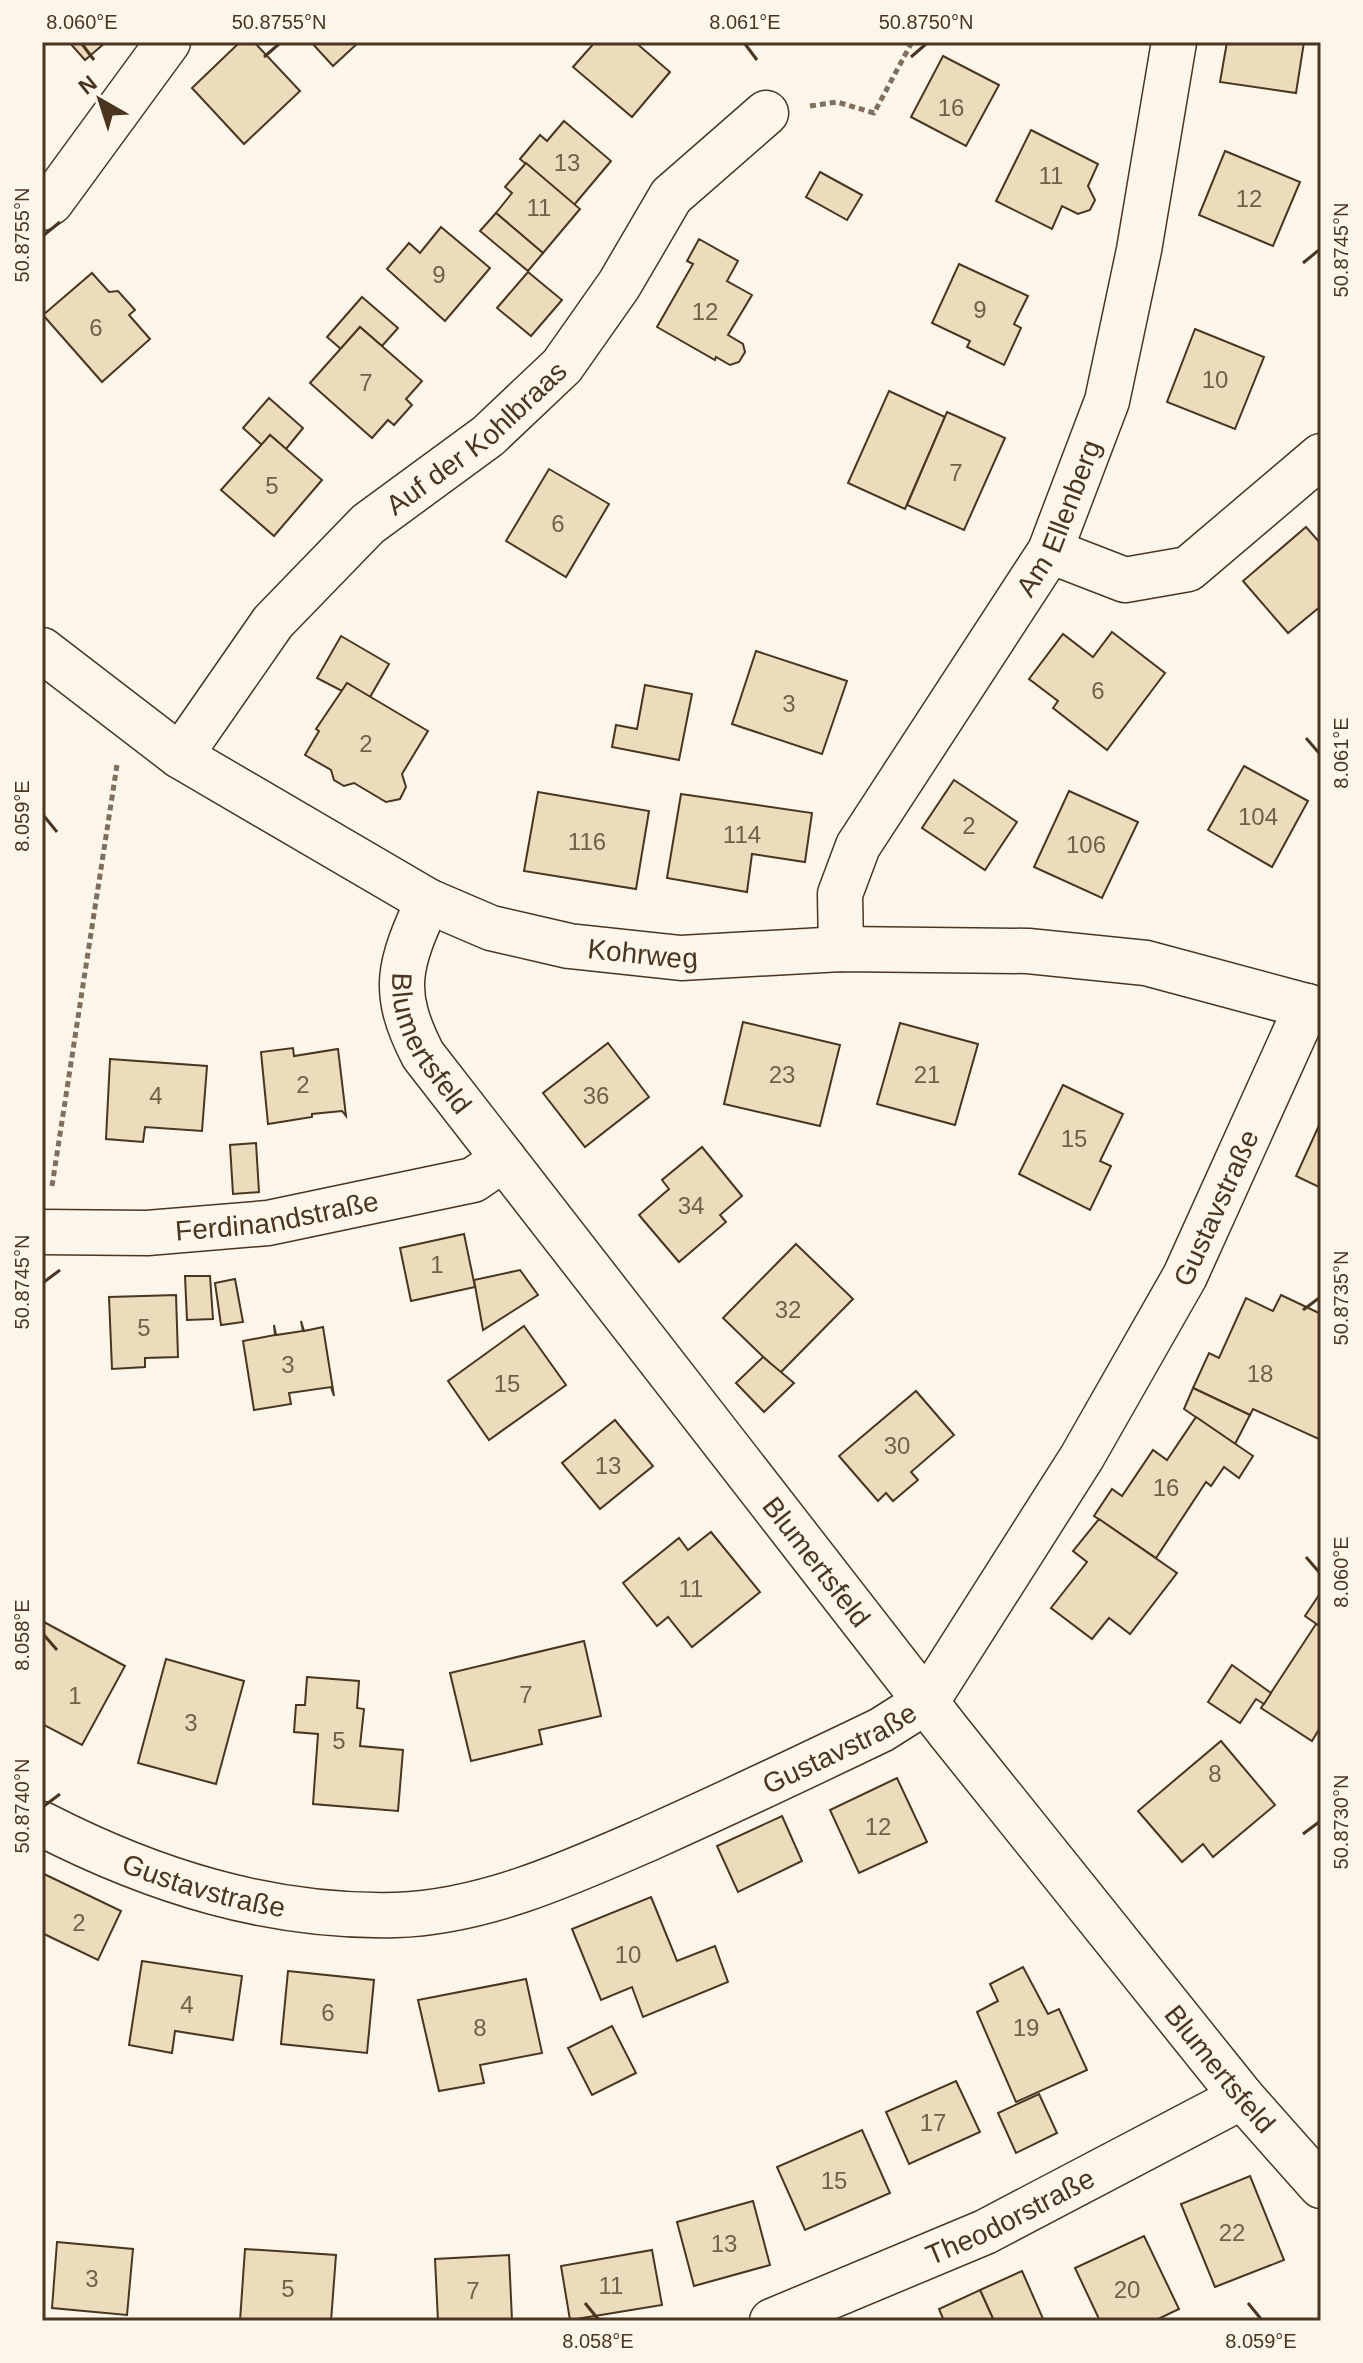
<svg xmlns="http://www.w3.org/2000/svg" width="1363" height="2363" viewBox="0 0 1363 2363" font-family="Helvetica,sans-serif">
<style>
.building{fill:#ecdcbc;stroke:#4a3520;stroke-width:2}
.lines{fill:none;stroke-linecap:round;stroke-linejoin:round}
.minor-casing{stroke:#4a3520;stroke-width:47}
.path{stroke:#7f6f5c;stroke-width:5;stroke-dasharray:6 4;stroke-linecap:butt}
.minor{stroke:#fbf6e9;stroke-width:44}
.ticks{fill:none;stroke:#4a3520;stroke-width:3}
.labels{text-anchor:middle;dominant-baseline:central;stroke-width:6;stroke-linejoin:round;paint-order:stroke}
.number-label{font-size:24px;fill:#725f47}
.street-label{font-size:28px;fill:#4a3520;stroke:#fbf6e9}
.neatline{fill:none;stroke:#4a3520;stroke-width:3}
.ticks-label{font-size:20px;text-anchor:middle;fill:#4a3520}
</style>
<rect width="100%" height="100%" fill="#fbf6e9"/>
<g class="building">
<path d="M69,42H106L85,60Z"/>
<path d="M240,42H254L300,91L244,144L192,88Z"/>
<path d="M311,42H359L333,66Z"/>
<path d="M595,42H635L670,72L632,117L573,67Z"/>
<path d="M1227,42H1304L1296,93L1220,82Z"/>
<path d="M943,56L999,85L966,146L911,117Z"/>
<path d="M564,121L611,161L574,205L520,159L540,135L547,141Z"/>
<path d="M1031,130L1098,164L1088,186L1095,200L1090,210L1078,214L1062,206L1052,229L996,201Z"/>
<path d="M1225,151L1300,182L1273,246L1199,215Z"/>
<path d="M526,163L580,209L543,253L496,213L512,193L505,187Z"/>
<path d="M820,172L862,195L847,220L806,197Z"/>
<path d="M496,213L543,253L528,271L480,231Z"/>
<path d="M441,227L490,268L445,321L387,269L409,243L420,253Z"/>
<path d="M699,239L738,261L727,281L752,295L728,335L743,344L745,352L739,362L730,365L716,357L715,360L657,327L693,264L687,261Z"/>
<path d="M959,264L1028,296L1014,324L1021,328L1004,365L967,347L970,341L932,323Z"/>
<path d="M528,272L562,300L531,336L497,308Z"/>
<path d="M92,273L109,292L118,291L135,310L129,315L150,339L102,382L43,315Z"/>
<path d="M362,297L398,328L382,346L360,327L341,349L327,337Z"/>
<path d="M360,327L422,381L406,399L412,405L394,425L388,420L372,438L310,383Z"/>
<path d="M1195,329L1264,357L1235,429L1167,402Z"/>
<path d="M889,391L945,417L905,509L848,483Z"/>
<path d="M269,398L303,428L286,449L270,435L262,445L243,428Z"/>
<path d="M947,412L1005,438L964,530L907,505Z"/>
<path d="M270,435L322,480L274,536L221,490Z"/>
<path d="M549,469L609,504L566,577L506,541Z"/>
<path d="M1306,527L1321,544V606L1288,633L1243,581Z"/>
<path d="M1112,632L1165,673L1107,750L1053,708L1058,701L1029,679L1063,634L1093,657Z"/>
<path d="M341,636L389,664L370,697L347,683L342,691L317,678Z"/>
<path d="M756,651L847,681L822,754L732,724Z"/>
<path d="M347,683L428,731L402,774L406,787L400,799L386,802L354,783L344,786L334,780L331,770L305,755L319,731L316,729Z"/>
<path d="M645,685L692,694L679,760L612,747L616,725L637,729Z"/>
<path d="M1244,766L1308,801L1272,867L1208,830Z"/>
<path d="M954,780L1017,822L985,870L922,828Z"/>
<path d="M1069,791L1138,822L1102,898L1034,867Z"/>
<path d="M538,792L649,811L636,889L524,871Z"/>
<path d="M681,794L812,813L805,862L752,854L747,892L667,878Z"/>
<path d="M743,1022L840,1045L820,1126L724,1104Z"/>
<path d="M900,1023L978,1044L955,1125L877,1104Z"/>
<path d="M608,1043L649,1097L585,1147L543,1093Z"/>
<path d="M293,1048L294,1056L338,1049L346,1116L342,1111L312,1114V1117L268,1124L261,1052Z"/>
<path d="M110,1059L207,1066L202,1131L145,1127L143,1142L106,1139Z"/>
<path d="M1063,1085L1123,1114L1100,1161L1111,1166L1090,1210L1019,1174Z"/>
<path d="M1321,1121V1188L1296,1176Z"/>
<path d="M256,1143L259,1192L233,1194L230,1145Z"/>
<path d="M702,1147L742,1196L720,1215L726,1222L679,1262L639,1215L669,1189L662,1180Z"/>
<path d="M464,1234L475,1287L411,1301L400,1248Z"/>
<path d="M796,1244L853,1299L780,1373L723,1318Z"/>
<path d="M520,1270L538,1295L483,1330L474,1280Z"/>
<path d="M185,1276H210L213,1319L187,1320Z"/>
<path d="M235,1279L243,1322L221,1325L215,1283Z"/>
<path d="M176,1295L178,1357L145,1358V1367L112,1369L109,1297Z"/>
<path d="M1281,1295L1321,1314V1440L1253,1409L1250,1415L1193,1388L1209,1353L1219,1358L1246,1298L1273,1311Z"/>
<path d="M301,1321L304,1331L323,1327L334,1396L331,1387L289,1393L291,1404L254,1410L243,1341L275,1335L274,1325L276,1335L303,1331Z"/>
<path d="M524,1326L566,1385L489,1440L448,1381Z"/>
<path d="M763,1357L794,1383L764,1412L736,1383Z"/>
<path d="M1193,1388L1250,1415L1235,1444L1184,1409Z"/>
<path d="M916,1391L954,1435L911,1472L918,1480L893,1501L886,1493L878,1501L839,1456Z"/>
<path d="M1196,1417L1253,1456L1239,1478L1224,1467L1211,1486L1206,1482L1156,1558L1094,1516L1112,1489L1122,1496L1153,1450L1167,1460Z"/>
<path d="M615,1420L653,1466L600,1509L562,1463Z"/>
<path d="M1099,1519L1177,1573L1130,1634L1109,1618L1092,1639L1051,1608L1087,1562L1073,1551Z"/>
<path d="M711,1532L760,1592L692,1647L668,1617L657,1626L623,1583L679,1538L688,1550Z"/>
<path d="M1321,1592V1627L1305,1616Z"/>
<path d="M44,1622L125,1666L82,1745L42,1724Z"/>
<path d="M1316,1624L1321,1627V1726L1312,1741L1261,1708Z"/>
<path d="M584,1641L601,1716L539,1730L542,1744L471,1761L450,1673Z"/>
<path d="M166,1659L244,1681L216,1784L138,1763Z"/>
<path d="M1232,1665L1271,1693L1264,1704L1256,1699L1240,1723L1208,1702Z"/>
<path d="M307,1677L359,1681L357,1708L364,1709L360,1746L403,1750L398,1811L313,1804L318,1734L294,1732L296,1705H305Z"/>
<path d="M1221,1741L1275,1805L1213,1857L1203,1844L1182,1862L1138,1811Z"/>
<path d="M897,1778L927,1842L859,1873L830,1810Z"/>
<path d="M782,1816L802,1861L738,1892L717,1846Z"/>
<path d="M42,1873L121,1911L98,1960L42,1933Z"/>
<path d="M651,1897L677,1961L715,1946L728,1982L643,2017L632,1987L601,2000L572,1929Z"/>
<path d="M142,1961L242,1976L233,2040L175,2031L172,2053L129,2045Z"/>
<path d="M1023,1967L1048,2014L1059,2009L1087,2070L1016,2102L977,2012L998,2001L990,1984Z"/>
<path d="M288,1971L374,1980L367,2053L281,2044Z"/>
<path d="M526,1979L542,2053L480,2065L484,2083L439,2091L418,2000Z"/>
<path d="M612,2026L636,2073L592,2095L568,2048Z"/>
<path d="M956,2081L980,2132L909,2164L886,2112Z"/>
<path d="M1039,2094L1057,2133L1016,2153L998,2113Z"/>
<path d="M862,2130L890,2193L805,2230L777,2167Z"/>
<path d="M1250,2176L1284,2260L1215,2287L1181,2204Z"/>
<path d="M753,2201L770,2265L694,2286L677,2222Z"/>
<path d="M1144,2236L1179,2309L1154,2321H1100L1075,2268Z"/>
<path d="M57,2242L133,2249L127,2315L52,2308Z"/>
<path d="M245,2249L336,2255L331,2321H240Z"/>
<path d="M652,2250L662,2305L570,2320L561,2266Z"/>
<path d="M509,2255L512,2320L438,2321L435,2259Z"/>
<path d="M1022,2271L1044,2321H994L980,2290Z"/>
<path d="M980,2290L994,2321H944L939,2309Z"/>
</g>
<g class="lines">
<g class="minor-casing">
<g id="minor">
<path d="M42,208L51,202L168,42"/>
<path d="M1050,551L1125,580L1188,569L1321,456"/>
<path id="s1" d="M42,650L180,756L428,901L491,928L569,946L681,958L841,949L1028,951L1146,963L1321,1010"/>
<path id="s2" d="M180,756L273,622L368,524L488,436L562,366L619,285L671,196L766,113"/>
<path id="s3" d="M428,901C399,965 390,991 423,1055L950,1733L1242,2097L1321,2186"/>
<path id="s4" d="M841,949L840,894L858,846L1050,551L1107,401L1139,250L1174,42"/>
<path id="s5" d="M42,1232L147,1233L268,1223L473,1180L504,1159"/>
<path id="s6" d="M42,1824C153,1881 270,1918 396,1915C485,1912 570,1873 650,1838C728,1803 804,1767 881,1730L927,1701L1082,1457L1185,1276L1307,1006"/>
<path id="s7" d="M772,2321L985,2232L1242,2097"/>
</g>
</g>
<g class="path">
<path d="M810,106L837,102L874,113L912,42"/>
<path d="M52,1186L117,765"/>
</g>
<use href="#minor" class="minor"/>
</g>
<path class="ticks" d="M82,44L94,60M745,44L757,60M264,57L279,44M911,57L926,44M44,235L60,222M1303,263L1319,250M1306,738L1319,753M44,816L57,832M44,1282L60,1270M1303,1310L1319,1298M1306,1557L1319,1572M44,1635L57,1650M44,1806L60,1794M1303,1834L1319,1822M585,2303L598,2319M1248,2303L1261,2319"/>
<g class="labels">
<g class="number-label">
<text x="951" y="107">16</text>
<text x="567" y="162">13</text>
<text x="1051" y="175">11</text>
<text x="1249" y="198">12</text>
<text x="539" y="207">11</text>
<text x="439" y="274">9</text>
<text x="980" y="309">9</text>
<text x="705" y="311">12</text>
<text x="96" y="327">6</text>
<text x="1215" y="379">10</text>
<text x="366" y="382">7</text>
<text x="956" y="472">7</text>
<text x="272" y="485">5</text>
<text x="558" y="523">6</text>
<text x="1098" y="690">6</text>
<text x="789" y="703">3</text>
<text x="366" y="743">2</text>
<text x="1258" y="816">104</text>
<text x="969" y="825">2</text>
<text x="742" y="834">114</text>
<text x="587" y="841">116</text>
<text x="1086" y="844">106</text>
<text x="782" y="1074">23</text>
<text x="927" y="1074">21</text>
<text x="303" y="1084">2</text>
<text x="156" y="1095">4</text>
<text x="596" y="1095">36</text>
<text x="1074" y="1138">15</text>
<text x="691" y="1205">34</text>
<text x="437" y="1264">1</text>
<text x="788" y="1309">32</text>
<text x="144" y="1327">5</text>
<text x="288" y="1364">3</text>
<text x="1260" y="1373">18</text>
<text x="507" y="1383">15</text>
<text x="897" y="1445">30</text>
<text x="608" y="1465">13</text>
<text x="1166" y="1487">16</text>
<text x="691" y="1588">11</text>
<text x="526" y="1694">7</text>
<text x="75" y="1695">1</text>
<text x="191" y="1722">3</text>
<text x="339" y="1740">5</text>
<text x="1215" y="1773">8</text>
<text x="878" y="1826">12</text>
<text x="79" y="1922">2</text>
<text x="628" y="1954">10</text>
<text x="187" y="2004">4</text>
<text x="328" y="2012">6</text>
<text x="480" y="2027">8</text>
<text x="1026" y="2027">19</text>
<text x="933" y="2122">17</text>
<text x="834" y="2180">15</text>
<text x="1232" y="2232">22</text>
<text x="724" y="2243">13</text>
<text x="92" y="2278">3</text>
<text x="611" y="2285">11</text>
<text x="288" y="2288">5</text>
<text x="1127" y="2289">20</text>
<text x="473" y="2290">7</text>
</g>
<g class="street-label">
<text stroke="none"><textPath href="#s2" startOffset="438">Auf der Kohlbraas</textPath></text>
<text stroke="none"><textPath href="#s4" startOffset="492">Am Ellenberg</textPath></text>
<text stroke="none"><textPath href="#s1" startOffset="684">Kohrweg</textPath></text>
<text stroke="none"><textPath href="#s3" startOffset="154">Blumertsfeld</textPath></text>
<text stroke="none"><textPath href="#s6" startOffset="1518">Gustavstraße</textPath></text>
<text stroke="none"><textPath href="#s5" startOffset="236">Ferdinandstraße</textPath></text>
<text stroke="none"><textPath href="#s3" startOffset="804">Blumertsfeld</textPath></text>
<text stroke="none"><textPath href="#s6" startOffset="846">Gustavstraße</textPath></text>
<text stroke="none"><textPath href="#s6" startOffset="174">Gustavstraße</textPath></text>
<text stroke="none"><textPath href="#s3" startOffset="1452">Blumertsfeld</textPath></text>
<text stroke="none"><textPath href="#s7" startOffset="260">Theodorstraße</textPath></text>
</g>
</g>
<rect width="1363" height="2363" fill="none" stroke="#fbf6e9" stroke-width="88"/>
<g transform="translate(100 100) rotate(321)" stroke="#fbf6e9" stroke-width="6" paint-order="stroke">
<path d="M0-6L14 30L0 20L-14 30Z" fill="#4a3520"/>
<text y="-12" font-size="22" font-weight="bold" text-anchor="middle" fill="#4a3520">N</text>
</g>
<rect x="44" y="44" width="1275" height="2275" class="neatline"/>
<g class="ticks-label">
<text x="82" y="29">8.060°E</text>
<text x="279" y="29">50.8755°N</text>
<text x="745" y="29">8.061°E</text>
<text x="926" y="29">50.8750°N</text>
<text transform="translate(22 235) rotate(-90)" y="7">50.8755°N</text>
<text transform="translate(1341 250) rotate(-90)" y="7">50.8745°N</text>
<text transform="translate(1341 753) rotate(-90)" y="7">8.061°E</text>
<text transform="translate(22 816) rotate(-90)" y="7">8.059°E</text>
<text transform="translate(22 1282) rotate(-90)" y="7">50.8745°N</text>
<text transform="translate(1341 1298) rotate(-90)" y="7">50.8735°N</text>
<text transform="translate(1341 1572) rotate(-90)" y="7">8.060°E</text>
<text transform="translate(22 1635) rotate(-90)" y="7">8.058°E</text>
<text transform="translate(22 1806) rotate(-90)" y="7">50.8740°N</text>
<text transform="translate(1341 1822) rotate(-90)" y="7">50.8730°N</text>
<text x="598" y="2348">8.058°E</text>
<text x="1261" y="2348">8.059°E</text>
</g>
</svg>
